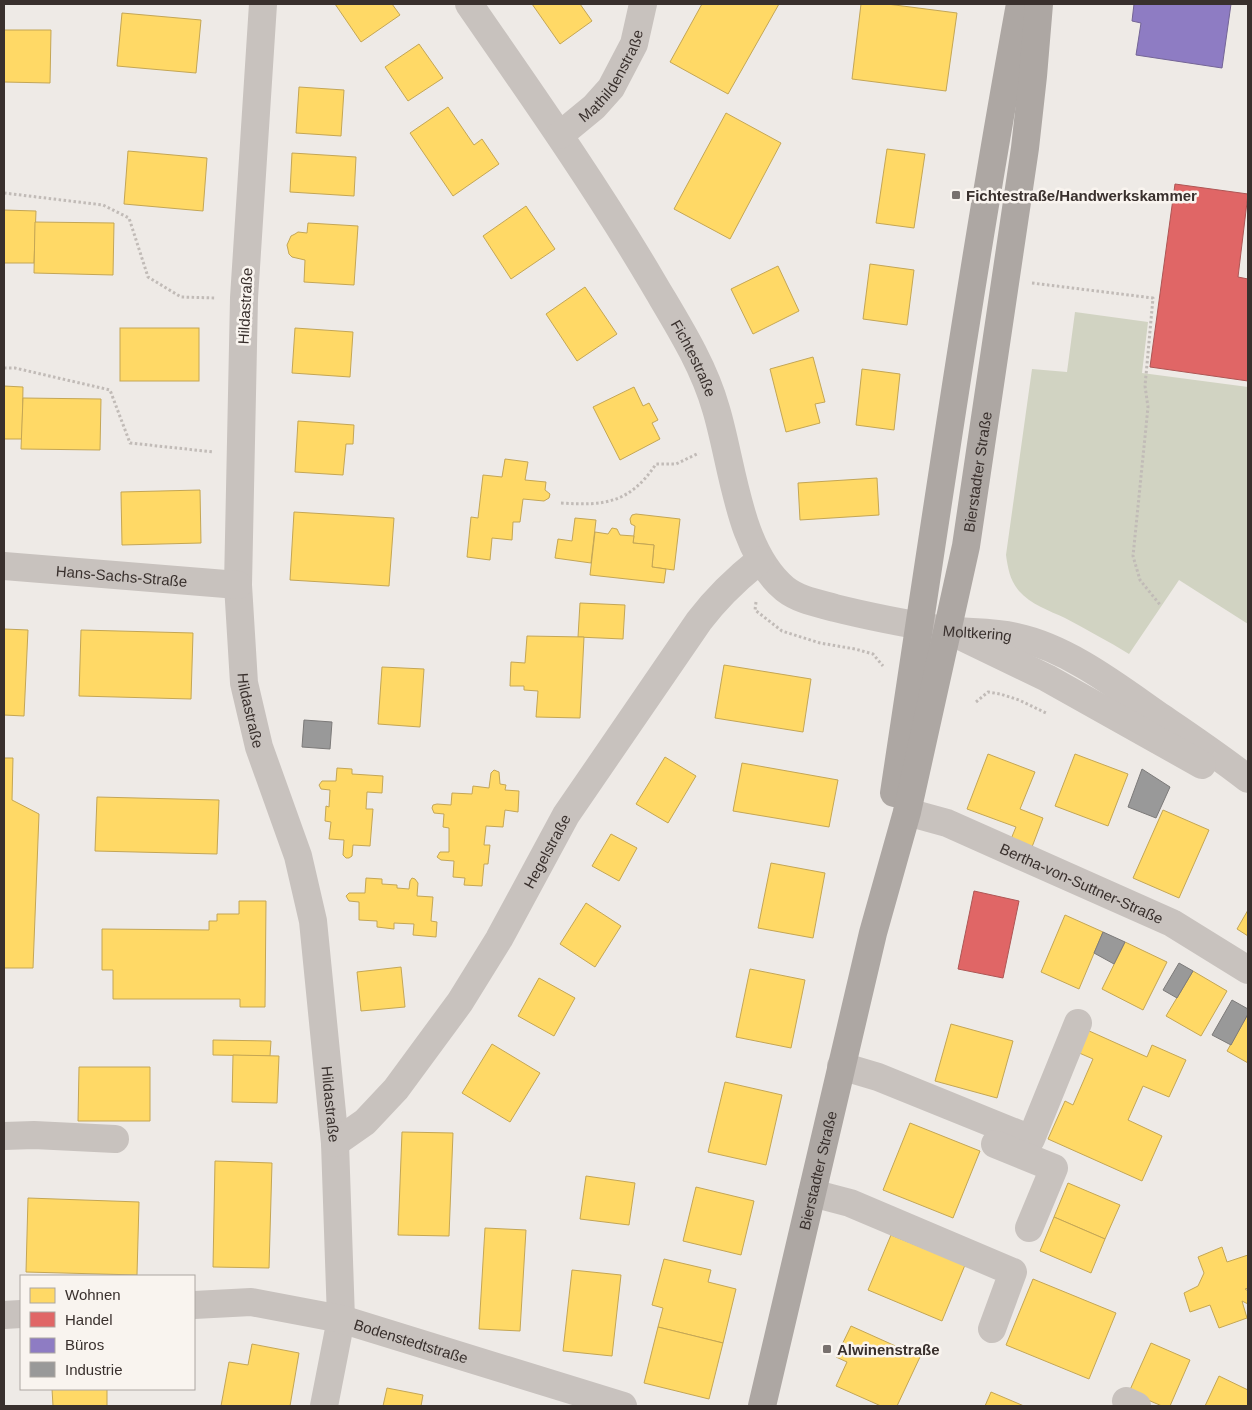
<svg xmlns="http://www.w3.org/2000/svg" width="1252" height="1410" viewBox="0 0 1252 1410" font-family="Arial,sans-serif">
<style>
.green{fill:#d1d3c2}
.homes{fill:#ffd966;stroke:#c4a655}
.shops{fill:#e06666;stroke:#ae5655}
.offices{fill:#8e7cc3;stroke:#746596}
.industry{fill:#999;stroke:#7c7a79}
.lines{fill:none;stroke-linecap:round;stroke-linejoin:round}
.path{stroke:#c1bbb7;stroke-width:3;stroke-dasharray:2.5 2.5;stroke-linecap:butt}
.minor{stroke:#c8c2be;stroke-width:28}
.major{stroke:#ada7a3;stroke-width:28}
.poi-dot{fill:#78716e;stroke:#f9f4ef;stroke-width:2}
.labels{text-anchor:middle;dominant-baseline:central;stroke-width:5;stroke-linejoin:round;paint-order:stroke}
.street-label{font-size:15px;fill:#39302d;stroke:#f9f4ef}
.poi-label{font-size:15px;font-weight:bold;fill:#39302d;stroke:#f9f4ef;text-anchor:start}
</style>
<rect width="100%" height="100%" fill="#eeeae6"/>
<path class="green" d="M1075,312L1148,322L1142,373L1248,387V624L1179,580L1129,654C1108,641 1087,630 1065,618C1050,611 1030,604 1019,591C1010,580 1008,569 1006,555L1032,369L1067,372Z"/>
<g class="homes">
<path d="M335,4H392L400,15L361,42Z"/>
<path d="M532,4H580L592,21L560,44Z"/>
<path d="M702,4H779L728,94L670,62Z"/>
<path d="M861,4H887L957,13L946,91L852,79Z"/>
<path d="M122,13L201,20L196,73L117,66Z"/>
<path d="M4,30H51L50,83L4,82Z"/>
<path d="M419,44L443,78L408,101L385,67Z"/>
<path d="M299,87L344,90L341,136L296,133Z"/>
<path d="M448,107L474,145L482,139L499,164L453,196L410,133Z"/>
<path d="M726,113L781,143L730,239L674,209Z"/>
<path d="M887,149L925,154L914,228L876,223Z"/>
<path d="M128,151L207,158L203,211L124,204Z"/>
<path d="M292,153L356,157L354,196L290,192Z"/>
<path d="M526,206L555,249L511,279L483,236Z"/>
<path d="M4,210L36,211L34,263H4Z"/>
<path d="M35,222L114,223L113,275L34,273Z"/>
<path d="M308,223L358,226L354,285L304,282L305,260L292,257L289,254L287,245L291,236L295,234L298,232L307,233Z"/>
<path d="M870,264L914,270L907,325L863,319Z"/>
<path d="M778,266L799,311L753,334L731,289Z"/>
<path d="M585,287L617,334L577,361L546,314Z"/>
<rect x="120" y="328" width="79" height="53"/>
<path d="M295,328L353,332L350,377L292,373Z"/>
<path d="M813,357L825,402L815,404L820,423L786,432L770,369Z"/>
<path d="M862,369L900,374L894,430L856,425Z"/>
<path d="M4,386L23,387L22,439H4Z"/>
<path d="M634,387L643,406L649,403L658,420L652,423L660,439L620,460L593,407Z"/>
<path d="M23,398L101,399L100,450L21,449Z"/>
<path d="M298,421L354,425L353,444H346L343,475L295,472Z"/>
<path d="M505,459L528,462L525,480L546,482L545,490L550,494L549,498L544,501L523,499L520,522H513L512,540L492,538L490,560L467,557L471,517L478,518L483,475L502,477Z"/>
<path d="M877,478L879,515L800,520L798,483Z"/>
<path d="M200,490L201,543L122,545L121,492Z"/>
<path d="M294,512L394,518L389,586L290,580Z"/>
<path d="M636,514L680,519L674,570L652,567L654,545L633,543L635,526L631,524L630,519L632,515Z"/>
<path d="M575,518L596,520L591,563L555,558L558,539L572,541Z"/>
<path d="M612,528L617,529L620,535L634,536L633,543L654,545L652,567L666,569L664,583L590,575L595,532L608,534Z"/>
<path d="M580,603L625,605L623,639L578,637Z"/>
<path d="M4,629L28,630L24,716L4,715Z"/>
<path d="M81,630L193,633L191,699L79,696Z"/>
<path d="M527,636L584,637L580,718L536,717L538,691L524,690V686H510L511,662L525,663Z"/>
<path d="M724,665L811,679L803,732L715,718Z"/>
<path d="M382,667L424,669L420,727L378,724Z"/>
<path d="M988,754L1035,772L1020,809L1043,818L1032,847L1011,839L1016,827L967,809Z"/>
<path d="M1075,754L1128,774L1108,826L1055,806Z"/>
<path d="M665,757L696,776L668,823L636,804Z"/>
<path d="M4,758H13L12,800L39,814L33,968H4Z"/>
<path d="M742,763L838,780L829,827L733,811Z"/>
<path d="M337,768L352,769V774L383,776L382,793L367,792L366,809H373L370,846L353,845L352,856L349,858H346L343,855L344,840L329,839L331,822L325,821L326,806L329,807L330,790L321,789L319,785L322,781H336Z"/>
<path d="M494,770L499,772L500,784L506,785L505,790L519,791L518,812L505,810L503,827L486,826L484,845H490L488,864H484L482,886L464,885L465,878L453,877L454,861L441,860L437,857L440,852H449V828L443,827L444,814L434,813L432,808L433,805L437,804L451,805L452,793L472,794L473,786L489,788L491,773Z"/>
<path d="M97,797L219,800L217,854L95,851Z"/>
<path d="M1163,810L1209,830L1179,898L1133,878Z"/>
<path d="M611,834L637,848L619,881L592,866Z"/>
<path d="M771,863L825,873L813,938L758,928Z"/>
<path d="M366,878L382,879V884L397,885V888L409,889L410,881L412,878L415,879L418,883L417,896L433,897L431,921L437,922L436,937L413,935L414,924L394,923V929L377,927V921L359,920V902L349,901L346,896L349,893H365Z"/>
<path d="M239,901H266L265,1007H240V999H113V970H102V929L209,930V921H217V914H239Z"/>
<path d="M586,903L621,926L595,967L560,944Z"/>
<path d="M1248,910V936L1237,929Z"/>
<path d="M1065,915L1103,932L1079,989L1041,972Z"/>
<path d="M1125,942L1167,962L1143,1010L1102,989Z"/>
<path d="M401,967L405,1007L361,1011L357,972Z"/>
<path d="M750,969L805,980L791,1048L736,1037Z"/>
<path d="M1193,971L1227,991L1201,1036L1166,1016Z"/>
<path d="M539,978L575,998L554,1036L518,1016Z"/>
<path d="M1248,1014V1063L1227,1051Z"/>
<path d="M951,1024L1013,1041L997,1098L935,1081Z"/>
<path d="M1087,1030L1147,1057L1152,1045L1186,1060L1169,1097L1143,1086L1128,1120L1162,1136L1142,1181L1048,1139L1065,1101L1073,1105L1093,1059L1077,1052Z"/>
<path d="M213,1040L271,1041L270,1056L213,1055Z"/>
<path d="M492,1044L540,1073L510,1122L462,1093Z"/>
<path d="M233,1055L279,1056L277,1103L232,1102Z"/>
<path d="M79,1067H150V1121H78Z"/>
<path d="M725,1082L782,1095L766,1165L708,1152Z"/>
<path d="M910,1123L980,1151L953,1218L883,1190Z"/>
<path d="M402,1132L453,1133L449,1236L398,1235Z"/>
<path d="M215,1161L272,1163L269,1268L213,1267Z"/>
<path d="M586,1176L635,1183L629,1225L580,1219Z"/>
<path d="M1068,1183L1120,1205L1105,1239L1054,1217Z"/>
<path d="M696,1187L754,1201L741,1255L683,1241Z"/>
<path d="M28,1198L139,1202L137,1275L26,1272Z"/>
<path d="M1054,1217L1105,1239L1091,1273L1040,1251Z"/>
<path d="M485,1228L526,1230L520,1331L479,1329Z"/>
<path d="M891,1235L965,1265L942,1321L868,1290Z"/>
<path d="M1222,1247L1227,1262L1248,1255V1288L1245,1289L1248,1291V1304L1242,1301L1247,1318L1219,1328L1210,1305L1190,1312L1184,1293L1198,1286L1204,1273L1198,1257Z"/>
<path d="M664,1259L711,1270L708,1282L736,1289L723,1343L658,1327L663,1308L652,1305Z"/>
<path d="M572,1270L621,1275L612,1356L563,1351Z"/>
<path d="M1033,1279L1116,1313L1089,1379L1006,1345Z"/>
<path d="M851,1326L920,1357L897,1406H881L836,1386L847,1362L836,1357Z"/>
<path d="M658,1327L723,1343L709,1399L644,1383Z"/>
<path d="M1151,1343L1190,1360L1170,1406H1162L1129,1392Z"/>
<path d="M252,1344L299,1353L290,1406H221L229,1362L248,1365Z"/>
<path d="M1219,1376L1248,1390V1406H1205Z"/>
<path d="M387,1388L423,1395L421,1406H383Z"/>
<path d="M52,1389H107V1406H53Z"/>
<path d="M991,1392L1024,1406H985Z"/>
</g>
<g class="shops">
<path d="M1175,184L1248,194L1238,277L1248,279V381L1150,367Z"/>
<path d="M974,891L1019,901L1003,978L958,969Z"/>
</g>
<path class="offices" d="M1134,4H1231L1222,68L1136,55L1141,23L1132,21Z"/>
<g class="industry">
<path d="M304,720L332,722L330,749L302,747Z"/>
<path d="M1142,769L1170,787L1156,818L1128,807Z"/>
<path d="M1103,932L1125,942L1114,964L1094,953Z"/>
<path d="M1179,963L1193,971L1177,998L1163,990Z"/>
<path d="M1232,1000L1248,1009V1014L1231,1045L1212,1035Z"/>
</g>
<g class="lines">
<g class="path">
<path d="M4,193L103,205L129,218L148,277L181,297L216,298"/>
<path d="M1032,283L1153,298L1145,386L1148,407L1133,556L1140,580L1161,606"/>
<path d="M4,368H15L110,390L130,443L214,452"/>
<path d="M561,503C605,506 630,503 656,464H676L699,453"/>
<path d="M756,602L755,610L782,631L820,643L855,649L873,654L883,666"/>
<path d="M976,702L988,692L1000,694L1019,700L1046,713"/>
</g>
<g class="minor">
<path id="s1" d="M263,4L244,298L238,585L244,683L259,747L298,856L313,921L335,1143L341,1319L324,1406"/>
<path id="s2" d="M469,4C532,95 596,186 652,281C676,322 703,363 716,409C733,465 738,550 785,589C799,600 817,603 835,608C871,617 908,624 945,630C969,633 993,631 1016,637C1068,648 1118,687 1161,717C1190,737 1220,757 1248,779"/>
<path id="s3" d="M560,135L594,107L611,88L634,44L643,4"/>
<path id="s4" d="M4,566L238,585"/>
<path d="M962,637L1047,678L1202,765"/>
<path id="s5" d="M907,812L947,823L1172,923L1248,970"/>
<path d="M841,1066L878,1077L1031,1139L1078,1023"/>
<path d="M4,1136L34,1135L115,1139"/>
<path id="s6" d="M335,1143L365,1122L396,1089L460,1002L499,939L566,815L699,621C718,596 736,579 760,560"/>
<path d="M995,1144L1054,1168L1029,1228"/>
<path d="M812,1193L850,1203L1013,1272L992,1329"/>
<path id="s7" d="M194,1305L251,1302L341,1319L623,1406"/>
<path d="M4,1315L21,1314"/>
<path d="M1126,1401L1137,1406"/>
</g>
<g class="major">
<path d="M894,793C934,530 972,266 1020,4"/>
<path id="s8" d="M762,1406L873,933L907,812L966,546L1025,148L1033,76L1039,4"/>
</g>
</g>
<g class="poi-dot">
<rect x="951" y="190" width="10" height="10" rx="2.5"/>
<rect x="822" y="1344" width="10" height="10" rx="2.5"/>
</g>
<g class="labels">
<g class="street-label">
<text stroke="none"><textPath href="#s3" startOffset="80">Mathildenstraße</textPath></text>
<text transform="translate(245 306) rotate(-87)">Hildastraße</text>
<text stroke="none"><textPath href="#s2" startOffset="420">Fichtestraße</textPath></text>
<text stroke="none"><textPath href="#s8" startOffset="959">Bierstadter Straße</textPath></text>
<text stroke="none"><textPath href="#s4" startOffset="118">Hans-Sachs-Straße</textPath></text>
<text stroke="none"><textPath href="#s2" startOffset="870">Moltkering</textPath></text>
<text stroke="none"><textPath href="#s1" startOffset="708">Hildastraße</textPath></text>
<text stroke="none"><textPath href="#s6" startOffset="364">Hegelstraße</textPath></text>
<text stroke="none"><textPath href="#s5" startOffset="189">Bertha-von-Suttner-Straße</textPath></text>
<text stroke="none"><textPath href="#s1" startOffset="1112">Hildastraße</textPath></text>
<text stroke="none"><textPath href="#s8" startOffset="242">Bierstadter Straße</textPath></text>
<text stroke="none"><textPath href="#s7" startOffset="222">Bodenstedtstraße</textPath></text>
</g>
<g class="poi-label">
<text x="966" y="195">Fichtestraße/Handwerkskammer</text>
<text x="837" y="1349">Alwinenstraße</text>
</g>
</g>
<rect width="1252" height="1410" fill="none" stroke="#39302d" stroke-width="10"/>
<rect x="20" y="1275" width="175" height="115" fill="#f9f4ef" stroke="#aca6a1"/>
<rect x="30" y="1288" width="25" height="15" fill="#ffd966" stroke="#aca6a1"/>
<text x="65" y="1300" font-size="15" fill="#39302d">Wohnen</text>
<rect x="30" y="1312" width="25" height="15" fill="#e06666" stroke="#aca6a1"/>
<text x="65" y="1325" font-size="15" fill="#39302d">Handel</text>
<rect x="30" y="1338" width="25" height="15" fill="#8e7cc3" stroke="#aca6a1"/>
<text x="65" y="1350" font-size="15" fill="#39302d">Büros</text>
<rect x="30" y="1362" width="25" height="15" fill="#999999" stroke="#aca6a1"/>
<text x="65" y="1375" font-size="15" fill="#39302d">Industrie</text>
</svg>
